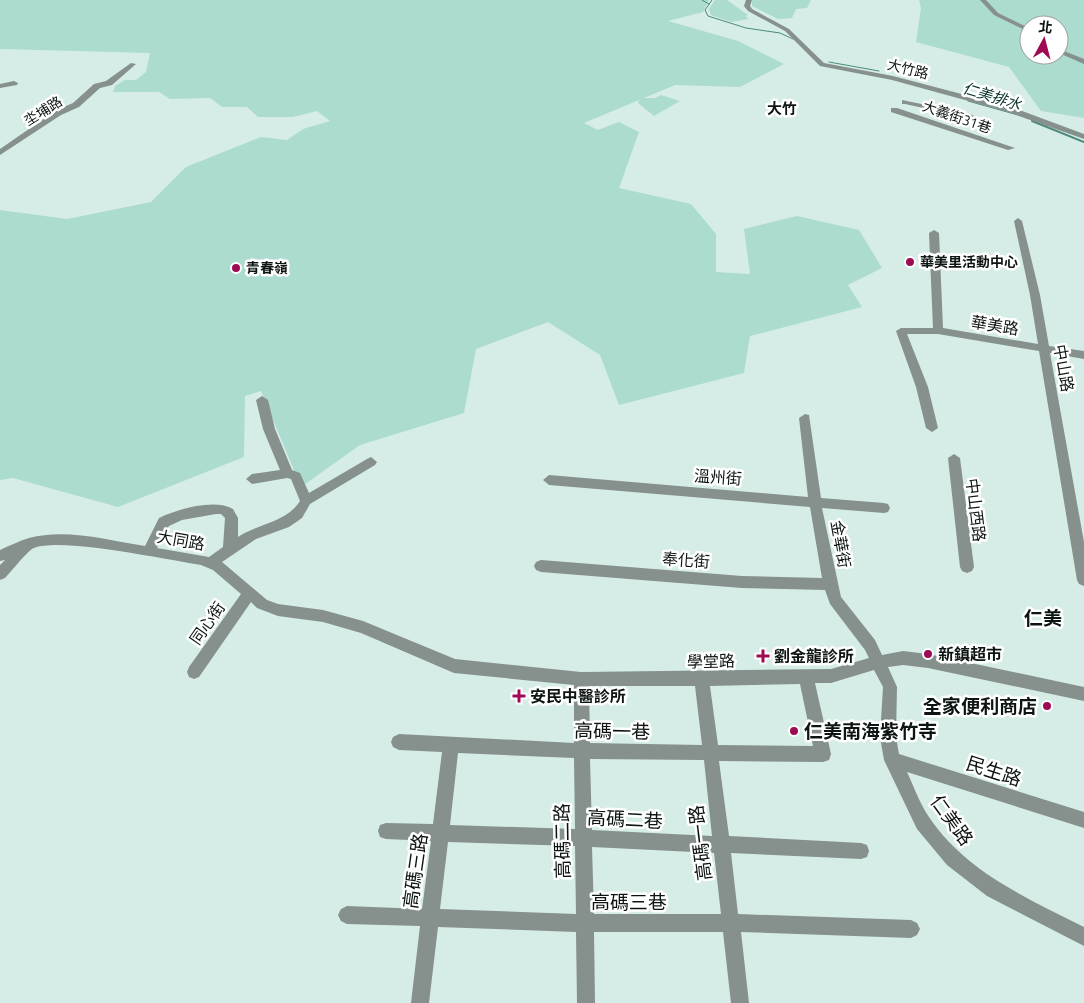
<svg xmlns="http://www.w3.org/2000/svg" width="1084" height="1003" viewBox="0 0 1084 1003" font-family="Ubuntu,'Noto Sans TC',sans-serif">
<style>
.green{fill:#acdbd0;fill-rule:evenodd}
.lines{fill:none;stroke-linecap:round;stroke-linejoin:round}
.stream-far1{stroke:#4d897d;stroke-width:1}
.stream{stroke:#4d897d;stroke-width:2}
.minor{fill:#86908d;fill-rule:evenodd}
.poi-dot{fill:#9e0a53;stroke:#fff;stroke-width:2}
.labels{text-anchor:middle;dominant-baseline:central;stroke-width:5;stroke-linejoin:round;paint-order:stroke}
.far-street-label{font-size:14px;fill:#0d1513;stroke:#fff}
.far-poi-label{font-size:14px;font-weight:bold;fill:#0d1513;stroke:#fff;text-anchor:start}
.far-water-label{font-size:15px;font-style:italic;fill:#08312b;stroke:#fff}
.far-neighbourhood-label{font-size:15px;font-weight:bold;fill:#0d1513;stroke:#fff}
.street-label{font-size:16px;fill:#0d1513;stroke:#fff}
.poi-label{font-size:16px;font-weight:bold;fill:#0d1513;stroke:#fff;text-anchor:start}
.quarter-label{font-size:19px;font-weight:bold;fill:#0d1513;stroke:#fff}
.near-poi-label{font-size:19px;font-weight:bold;fill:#0d1513;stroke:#fff;text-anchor:end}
.near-street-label{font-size:19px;fill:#0d1513;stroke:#fff}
</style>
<rect width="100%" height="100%" fill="#d6ede7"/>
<g class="green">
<path d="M0,0H709L703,12L668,21L738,41L784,64L740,87L675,85L644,98H655L661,95L680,101L654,116L638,103L639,100L584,123L598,130L619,122L639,132L619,188L691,204L716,234V272L750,274L744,229L797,216L859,230L882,268L848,285L862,307L750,336L744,373L619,405L600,355L548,322L476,349L464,413L360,445L301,487L261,391L245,396L244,457L118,507L13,478L0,480V210L67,219L151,202L186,167L261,137L287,140L303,129L330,121L317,111L293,117H258L247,107H222L210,98L170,99L159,92H113L115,86L125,80H136L146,72L150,53L0,49Z"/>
<path d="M715,0H727L748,15L745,16L749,19L731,22L711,15L709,9Z"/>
<path d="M752,0H811L807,8L796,9L792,18L778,19L752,6Z"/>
<path d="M919,0H1084V118L1041,111L1009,67L916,42L921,8ZM1029,25H1059V55H1029Z"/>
</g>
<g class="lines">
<g class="stream-far1">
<path d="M702,0L709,4"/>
<path d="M712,0L705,10L708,16L746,28L780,33L793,39"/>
<path d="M829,62L879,71"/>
<path d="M968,101L1018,115"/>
</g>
<path class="stream" d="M1032,121L1084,142"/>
<g class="minor">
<path d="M746,0H752L750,6L752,9L789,29L824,63L893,76L1011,107L1084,134V139L1005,111L892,80L820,66L785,31L748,11L744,6Z"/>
<path d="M980,0H986L998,13L1029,28V32L994,15Z"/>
<path d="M1059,49L1084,59V64L1059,53Z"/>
<path d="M131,63L136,64L112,85L100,88L79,107L61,115L0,155V149L55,111L73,103L94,84L106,81Z"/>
<path d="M14,81L18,83L17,85L0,88V84Z"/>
<path d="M902,100L970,114L974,116L970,118L905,104H902Z"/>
<path d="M891,108H897L1015,148L1008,150L891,112Z"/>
<path d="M1018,218L1022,221L1040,295L1049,346L1084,351V359L1050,353L1084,542V586L1079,584L1077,580L1039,351L938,334H907L928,387L938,428L932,432L926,428L916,387L896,331L901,328H933L929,233L934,230L939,233L943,328L1038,344L1030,295L1014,221Z"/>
<path d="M262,396L268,400L275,429L292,470L300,473L309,493L367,459L371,457L377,462L375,465L310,504L302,518L289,527L256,539L222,562L267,600L278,604L323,610L363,621L455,659L581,672L831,669L869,658L865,650L830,604L825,590L742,588L541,572L536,570L534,566L536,562L541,560L742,576L822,578L810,507L549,485L543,480L549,475L808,497L799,418L805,414L809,415L821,498L884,503L888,504L890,508L888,512L884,513L822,508L841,597L875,640L882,655L903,651L928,654L1084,687V701L928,668L903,665L888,667L897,687L896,737L899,754L1084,812V828L907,772C914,787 920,804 929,817C966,872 1027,898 1084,927V946L987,896L947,865L917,829L884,760L880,737L883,687L874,670L831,683H815L831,754L829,760L823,762L719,761L729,836L861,843L867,845L869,851L867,857L861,859L731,853L738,914L911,920L917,923L920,929L917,935L911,938L741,932L749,1003H731L723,932H594L595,1003H577L576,932L438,927L429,1003H411L420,926L347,924L341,921L338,915L341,909L347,906L422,909L431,841L386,839L380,837L378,831L380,825L386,823L433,824L442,752L399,750L393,747L391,742L393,737L399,734L574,743V685L454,673L361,633L323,622L278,616L257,608L251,602L199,677L194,679L189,677L187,672L189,667L241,594L213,570L201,565C167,560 62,537 34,548C28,550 11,572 5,578L0,580V565L5,560L0,561V550C9,546 19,541 29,538C65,528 108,540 145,546L159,518C178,509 215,498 233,509L238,518V537C259,523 286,523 300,501L291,479L287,478L252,484L246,479L252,474L280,470L263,429L256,400ZM216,514H221L225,518L223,547L209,557L157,548L169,526L182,520ZM800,684L813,746L718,745L710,686ZM589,686H695L702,745L590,743ZM458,753L574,758L575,829L450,825ZM590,759L704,760L712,836L592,830ZM448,842L575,846L576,914L440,909ZM592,847L714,853L721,914H594Z"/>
<path d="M954,454L960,458L974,567L972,571L967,573L962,571L960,567L948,458Z"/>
</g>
</g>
<g class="poi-dot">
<circle cx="910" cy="262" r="5"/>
<circle cx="236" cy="268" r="5"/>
<circle cx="928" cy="654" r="5"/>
<path d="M760.5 648.5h5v5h5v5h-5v5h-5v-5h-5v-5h5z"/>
<path d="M516.5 688.5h5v5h5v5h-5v5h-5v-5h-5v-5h5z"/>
<circle cx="1047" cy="706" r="5"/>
<circle cx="794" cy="731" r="5"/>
</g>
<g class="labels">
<g class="far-street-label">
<text transform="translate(908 69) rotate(14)">大竹路</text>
<text transform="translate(43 111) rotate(-32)">坔埔路</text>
<text transform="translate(957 117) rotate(19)">大義街31巷</text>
</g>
<g class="far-poi-label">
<text x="920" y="262">華美里活動中心</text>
<text x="246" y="268">青春嶺</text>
</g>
<g class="far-water-label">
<text transform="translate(992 96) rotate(17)">仁美排水</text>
</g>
<g class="far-neighbourhood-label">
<text x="782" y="108">大竹</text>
</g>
<g class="street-label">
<text transform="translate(995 325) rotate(9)">華美路</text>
<text transform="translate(1064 368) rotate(80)">中山路</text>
<text transform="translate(718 477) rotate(4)">溫州街</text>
<text transform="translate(976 510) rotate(83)">中山西路</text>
<text transform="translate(181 540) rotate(10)">大同路</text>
<text transform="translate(841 544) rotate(80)">金華街</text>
<text transform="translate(686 560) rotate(4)">奉化街</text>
<text transform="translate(207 623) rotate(-55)">同心街</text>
<text transform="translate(711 661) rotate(-1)">學堂路</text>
</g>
<g class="poi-label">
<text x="938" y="654">新鎮超市</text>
<text x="774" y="656">劉金龍診所</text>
<text x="530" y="696">安民中醫診所</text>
</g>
<g class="quarter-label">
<text x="1043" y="618">仁美</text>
</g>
<g class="near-poi-label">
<text x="1037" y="706">全家便利商店</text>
<text x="804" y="731" text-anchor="start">仁美南海紫竹寺</text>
</g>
<g class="near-street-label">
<text transform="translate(612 731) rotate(1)">高碼一巷</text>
<text transform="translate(994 771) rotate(18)">民生路</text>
<text transform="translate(625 819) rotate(3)">高碼二巷</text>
<text transform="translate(952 820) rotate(54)">仁美路</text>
<text transform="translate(562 841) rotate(-91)">高碼二路</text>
<text transform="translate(700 843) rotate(-97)">高碼一路</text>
<text transform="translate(415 871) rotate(-82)">高碼三路</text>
<text x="629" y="902">高碼三巷</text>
</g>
</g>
<g transform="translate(1044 40) rotate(7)"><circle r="24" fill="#ffffff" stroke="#9ea1a1"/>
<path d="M0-4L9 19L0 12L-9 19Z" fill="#9e0a53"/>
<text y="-8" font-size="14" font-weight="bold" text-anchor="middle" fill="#0d1513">北</text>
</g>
</svg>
